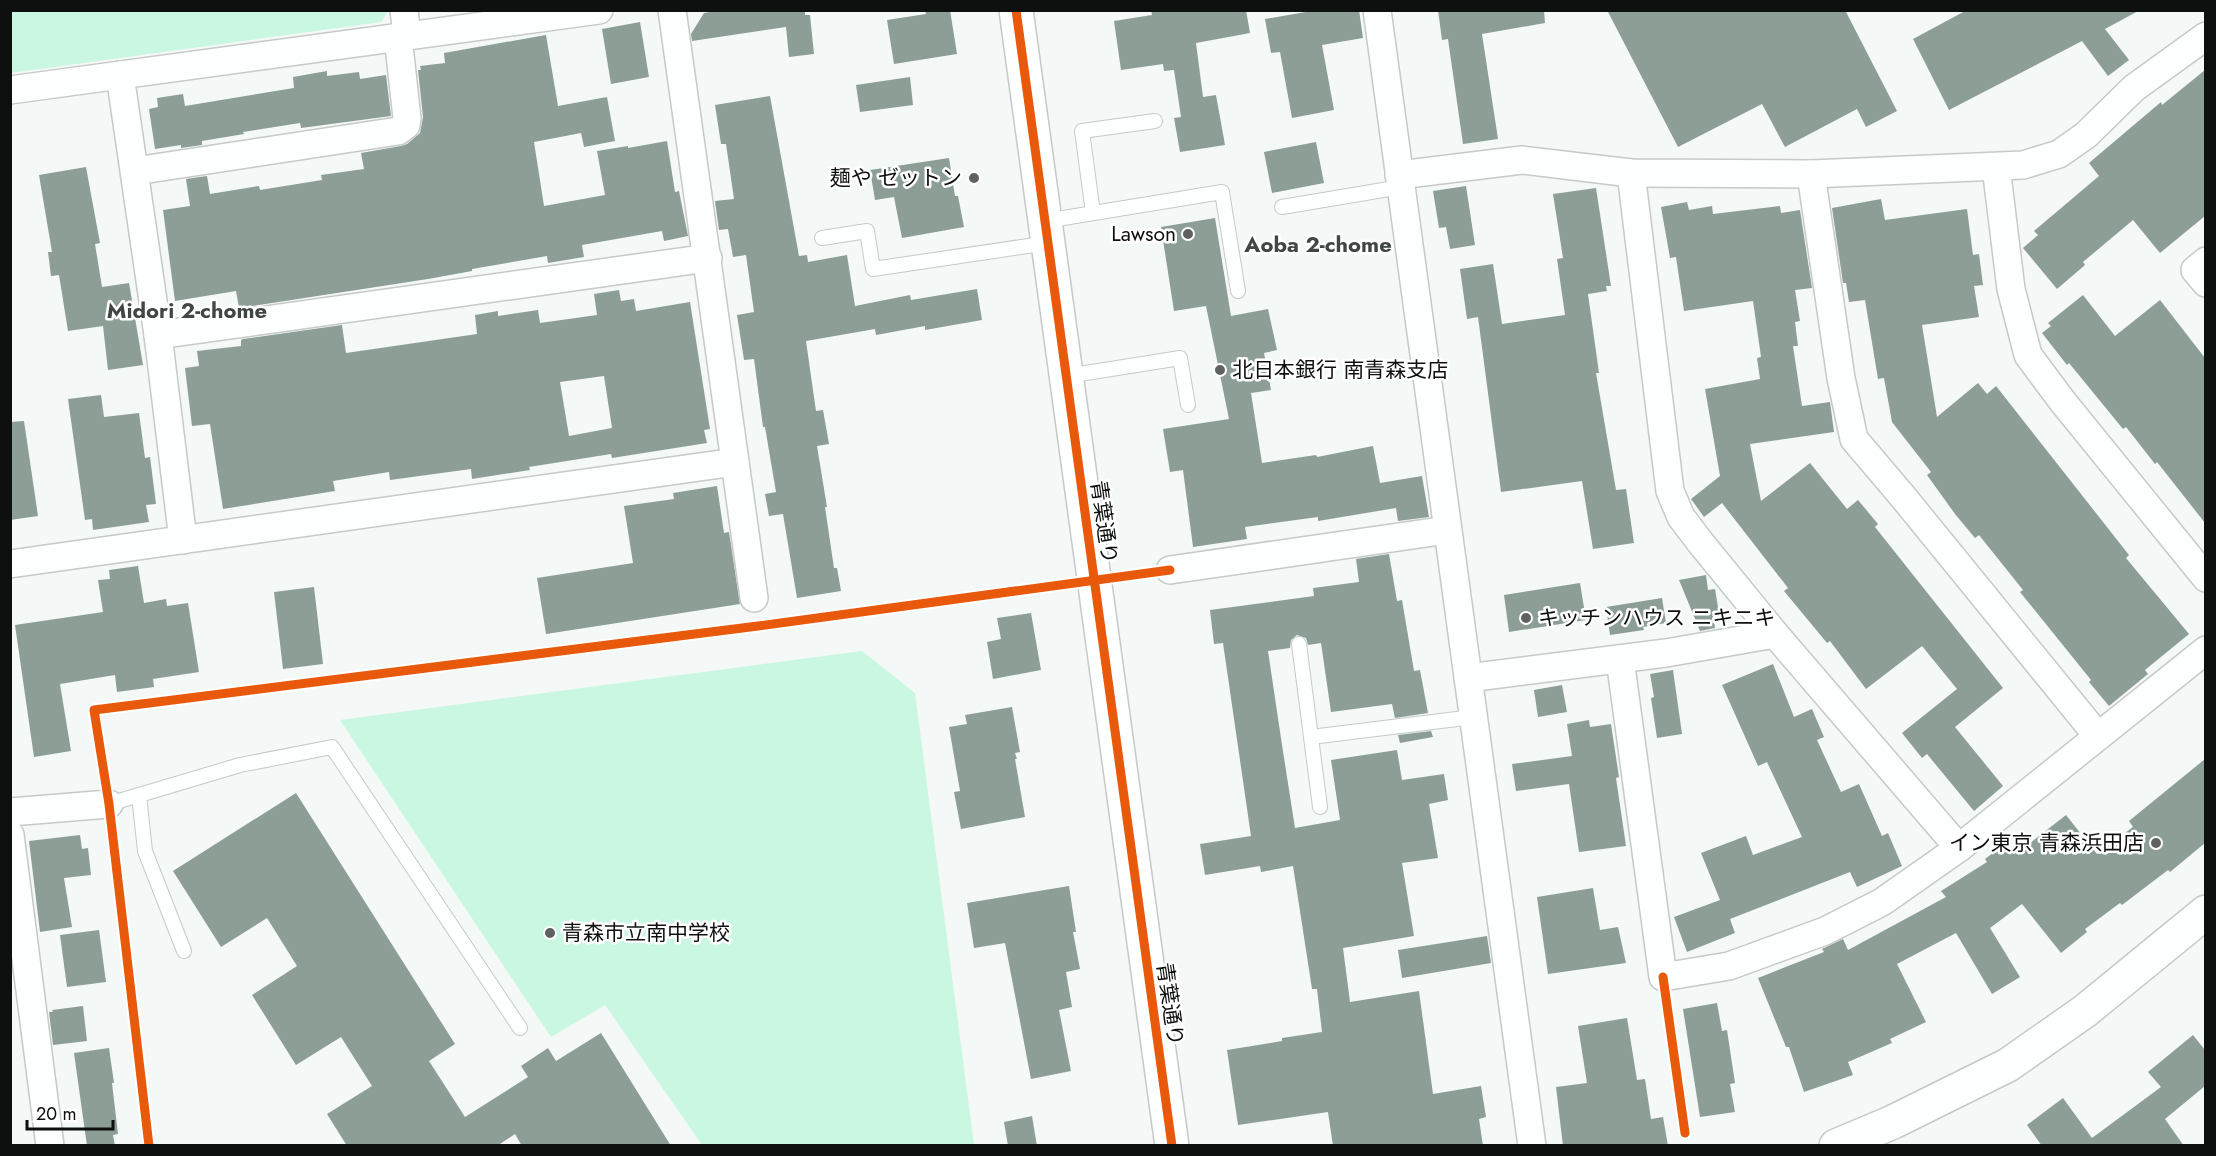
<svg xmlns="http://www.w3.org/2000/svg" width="2216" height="1156" viewBox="0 0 2216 1156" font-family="Jost,'Noto Sans JP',sans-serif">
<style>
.green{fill:#caf7e1}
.building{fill:#8d9e97;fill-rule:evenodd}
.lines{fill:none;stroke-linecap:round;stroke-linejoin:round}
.lane-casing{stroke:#c6c9c8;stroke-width:16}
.street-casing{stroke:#c6c9c8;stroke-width:30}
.secondary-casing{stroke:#c6c9c8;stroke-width:36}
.lane{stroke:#fdfefe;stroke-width:14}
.street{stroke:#fdfefe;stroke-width:27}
.secondary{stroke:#fdfefe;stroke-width:33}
.cycleway-casing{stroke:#fff;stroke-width:13}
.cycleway{stroke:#e8590c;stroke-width:9}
.poi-dot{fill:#5e615f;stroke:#fff;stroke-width:2}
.labels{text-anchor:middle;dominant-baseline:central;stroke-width:5;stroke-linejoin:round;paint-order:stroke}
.poi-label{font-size:21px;fill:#0d100e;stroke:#fff;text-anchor:end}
.street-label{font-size:21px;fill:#0d100e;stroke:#fff}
.neighbourhood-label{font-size:22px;font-weight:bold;fill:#404743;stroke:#fff}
</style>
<rect width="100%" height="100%" fill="#f4f8f6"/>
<g class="green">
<path d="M10,11L11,10L388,11L381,22L11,73Z"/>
<path d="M862,651L915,693L974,1145H702L605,1005L551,1037L340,720Z"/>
</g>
<g class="building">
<path d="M720,10H805V15H810L814,54L789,57L786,27L692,41L691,34L704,13Z"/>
<path d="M925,10H950L957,54L894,64L887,20L926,14Z"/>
<path d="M1151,10H1246L1250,33L1196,43L1203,97L1216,95L1225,145L1180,152L1174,118L1181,117L1174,70L1164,71L1163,64L1121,70L1114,21L1152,15Z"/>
<path d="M1317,10H1359L1363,38L1322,45L1334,110L1292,118L1280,52L1271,53L1265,19Z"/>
<path d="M1438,10H1544L1545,23L1482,34L1498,139L1463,144L1448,39L1442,40Z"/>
<path d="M1607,10H1845L1897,111L1866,127L1857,109L1785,147L1762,104L1678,147Z"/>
<path d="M1967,10H2140L2105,29L2129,60L2108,76L2082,41L1949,110L1913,39Z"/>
<path d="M640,22L649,77L611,84L602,29Z"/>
<path d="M546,35L558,106L607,97L615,141L584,147L581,133L534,142L544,206L605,195L597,151L628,146V148L667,141L675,192L679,191L688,236L664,241L662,231L582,245L584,257L548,263L547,256L472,269V271L428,279L239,308L236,291L175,301L163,210L190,206L186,179L207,176L210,194L259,186L260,190L322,180L321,175L364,169L361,153L401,146L407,144L420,133L423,117L418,70H421L420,66L445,63L444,53Z"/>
<path d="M2205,70V216L2160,253L2133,220L2083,262L2085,265L2057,289L2023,248L2038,235L2034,231L2099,176L2089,163L2161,102L2162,105Z"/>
<path d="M327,71V76L359,72L360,79L386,75L391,116L301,128L300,123L243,132L244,134L202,141V145L181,148V145L155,149L149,109L158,107L157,98L183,94L185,106L294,88L293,77Z"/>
<path d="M910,77L913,105L860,112L856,85Z"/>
<path d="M770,96L799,256L807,255L808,262L847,255L855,306L910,295L911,300L977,289L982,320L925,330V326L876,335L875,329L806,341L816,411L823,410L829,444L817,446L827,507H825L834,568H837L841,591L797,598L783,514L769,516L765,494L776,492L765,427H763L754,359L744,360L737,315L754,312L746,255L733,257L728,229L719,230L715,201L734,199L726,144H721L715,105Z"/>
<path d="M1316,142L1324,183L1272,193L1264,152Z"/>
<path d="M949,158L955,196H958L964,227L902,238L894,197L875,200L870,170Z"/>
<path d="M86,167L100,243L95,244L102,287L129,283L143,365L108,370L103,326L68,331L59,275L51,276L48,252H52L39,175Z"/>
<path d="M1466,186L1475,245L1450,249L1446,227L1439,228L1433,191Z"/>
<path d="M1596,188L1611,286H1606L1607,291L1588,294L1599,373H1596L1616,490L1626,489L1634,543L1593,549L1582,481L1501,492L1478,317L1467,319L1460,269L1493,264L1502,324L1565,315L1557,259L1563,258L1553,194Z"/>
<path d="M1881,199L1885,220L1967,209L1973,255L1979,254L1983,285L1974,286L1979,317L1922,325L1937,417L1978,383L1987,394L1996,386L2129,555L2126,558L2189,634L2145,670L2148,674L2109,706L2089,682L2091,680L2020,592L2023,590L1979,535L1975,538L1955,514L1927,475L1931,472L1892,422L1884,378L1878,379L1865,300L1849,302L1846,283H1843L1832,208Z"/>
<path d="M1687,202L1689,210L1712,206L1713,214L1780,206L1781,213L1800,210L1812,288L1795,290L1800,321L1795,322L1798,346H1793L1802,406L1830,402L1834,432L1750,444L1761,501L1810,463L1847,509L1858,500L1878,524L1875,527L2003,688L1955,727L2003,786L1974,811L1927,754L1922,758L1902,733L1957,689L1922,646L1866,689L1830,641L1827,643L1784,591L1788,588L1722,503L1704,517L1691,499L1720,476L1705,389L1760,379L1757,358L1761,357L1753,301L1684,311L1676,257L1670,258L1661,207Z"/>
<path d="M1215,218L1231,316L1268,309L1277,350L1264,353L1271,390L1251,393L1262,463L1316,455L1317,457L1373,446L1380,483L1422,476L1429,517L1398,521L1396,508L1318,521V517L1245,527L1247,539L1193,547L1183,470L1170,472L1163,429L1229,419L1206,306L1174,311L1161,227Z"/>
<path d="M619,290L621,301L634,299L636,311L690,302L710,429L704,430L707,443L612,458L611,454L529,467L530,470L472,479L471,469L390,480L389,472L333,481L335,491L223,509L210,424L192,426L185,368L199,366L197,351L241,346V340L243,339L342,325L346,353L477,334L475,315L498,311V316L538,310L540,323L597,315L594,294ZM604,376L612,428L569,436L560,382Z"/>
<path d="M2083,295L2115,336L2160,300L2205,358V523L2157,462L2155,464L2126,427L2123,429L2069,363L2067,365L2042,333L2051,326L2048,323Z"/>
<path d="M101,395L104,417L139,413L145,458L150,457L156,504L146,505L149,522L93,530L92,519L85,520L68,399Z"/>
<path d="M24,421L38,516L10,520V422Z"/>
<path d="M717,486L724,533L729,532L740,604L546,634L537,578L633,563L624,506L674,499L673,493Z"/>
<path d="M1389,554L1397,601L1402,600L1414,671L1420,670L1428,713L1395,718L1392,704L1331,712L1321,643L1308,645L1306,638L1297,635L1291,640L1290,648L1268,651L1282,745L1295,828L1340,820L1331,760L1397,750L1402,780L1444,774L1448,800L1429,804L1438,858L1402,863L1414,936L1343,948L1350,1002L1419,991L1433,1094L1481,1086L1486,1117L1479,1119L1483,1146H1333L1328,1112L1238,1125L1227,1050L1282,1041V1038L1322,1032L1317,989H1312L1293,866L1261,872L1260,866L1205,875L1200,844L1251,836L1223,643L1214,644L1210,610L1314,596L1313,588L1359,582L1356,559Z"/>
<path d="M138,566L144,603L166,599L167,606L188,603L199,672L153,679L154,687L117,692L115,675L60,684L71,751L34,757L15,625L103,612L98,580L110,579L109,570Z"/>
<path d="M1706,575L1708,590L1715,589L1719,613L1713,614L1715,628L1700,631L1679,580Z"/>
<path d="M1580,583L1586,620L1509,632L1504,595Z"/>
<path d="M314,587L323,664L283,669L274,592Z"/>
<path d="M1662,598L1666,623L1643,627L1644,630L1610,635L1606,607Z"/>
<path d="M1031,613L1041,670L993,679L987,642L1001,639L997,618Z"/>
<path d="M1773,664L1794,717L1812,709L1824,737L1817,740L1841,792L1859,784L1882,836L1888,833L1902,866L1857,887L1850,872L1730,919L1735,933L1687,952L1674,917L1720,900L1701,853L1746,836L1753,855L1802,837L1767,762L1758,766L1722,685Z"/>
<path d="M1673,670L1682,734L1657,738L1651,698L1654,697L1650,674Z"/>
<path d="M1562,685L1567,712L1538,717L1534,690Z"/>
<path d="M1012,707L1020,752L1015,753L1017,759H1015L1025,817L961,829L954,792L960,791L949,727L967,724L965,715Z"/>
<path d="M1589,720L1590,727L1611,724L1619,777L1616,778L1626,846L1579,852L1569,784L1516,791L1512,764L1572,756L1567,724Z"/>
<path d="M1431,731L1433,737L1400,743L1398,735Z"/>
<path d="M2205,759V843L2170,872L2168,870L2122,905L2120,903L2085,929L2087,932L2061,953L2022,904L1990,928L2020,977L1992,994L1956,933L1897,964L1926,1022L1890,1039L1892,1043L1848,1062L1853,1075L1804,1092L1789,1047H1786L1758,978L1824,952L1822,949L1843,939L1848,950L1946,897L1941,891L1987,862L1985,859L2006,843L2013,853L2023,845L2025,847L2066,815L2097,854L2133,827L2129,821Z"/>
<path d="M296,793L455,1044L429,1061L465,1117L528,1077L521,1066L548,1048L556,1061L601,1033L671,1146H522L515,1134L497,1146H347L327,1114L372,1086L341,1037L296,1065L252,995L297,966L267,918L221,947L173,871Z"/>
<path d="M80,835L82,849L88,848L91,875L64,878L72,927L40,932L29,841Z"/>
<path d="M1069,886L1076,932H1073L1080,969L1066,972L1072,1007L1059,1010L1071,1071L1031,1079L1005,943L974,948L967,903Z"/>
<path d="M1593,888L1600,930L1618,927L1626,963L1548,974L1537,897Z"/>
<path d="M99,930L106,982L67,987L60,935Z"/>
<path d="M1487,936L1491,963L1402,978L1398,950Z"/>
<path d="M1717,1003L1722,1031L1727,1030L1735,1083L1730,1084L1735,1112L1700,1117L1683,1009Z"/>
<path d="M83,1006L87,1041L53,1045L49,1012H53L52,1010Z"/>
<path d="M1627,1018L1637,1080L1645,1079L1651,1119L1663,1117L1668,1146H1563L1556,1087L1587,1083L1578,1026Z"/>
<path d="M2193,1035L2205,1050V1086L2165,1119L2184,1146H2042L2027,1125L2063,1098L2092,1138L2161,1087L2148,1072Z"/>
<path d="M109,1048L114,1083H112L118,1134L113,1135L115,1146H87L74,1053Z"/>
<path d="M1032,1116L1037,1146H1008L1004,1122Z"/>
</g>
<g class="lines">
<g class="lane-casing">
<g id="lane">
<path d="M1282,207L1401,187"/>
<path d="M1093,213L1082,131L1155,121"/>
<path d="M1045,221L1222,192L1238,291"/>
<path d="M822,238L867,231L873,269L1048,243"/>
<path d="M1067,376L1180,358L1188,405"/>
<path d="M1299,644L1320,807"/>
<path d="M1311,737L1473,717"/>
<path d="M139,795L145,851L184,951"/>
<path d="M109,804L240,765L332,747L520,1028"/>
</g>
</g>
<g class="street-casing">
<g id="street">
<path d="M404,10L407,36"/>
<path d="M672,10L754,598"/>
<path d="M1377,10L1532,1146"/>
<path d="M120,75L158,335L183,540"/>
<path d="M10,90L599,10"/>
<path d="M1996,167L2011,289L2028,355L2063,402L2206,578"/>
<path d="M135,171L398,131L406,125L407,118L398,37"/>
<path d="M1631,173L1670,491L1681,517L1700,542L1775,634L1959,848"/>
<path d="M1811,174L1841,378L1854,439L1904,498L2097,735"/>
<path d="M1399,175L1522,160L1631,173L1811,174L2023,165L2059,154L2086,135L2134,88L2206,36"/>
<path d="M2206,261L2195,270L2206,283"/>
<path d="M158,335L708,258"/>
<path d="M10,564L735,462"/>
<path d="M1170,570L1447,530"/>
<path d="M1620,659L1663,977L1729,966L1825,931L1882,902L1959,848L2206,650"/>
<path d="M1468,678L1666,653L1775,634"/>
<path d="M10,812L109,804"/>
<path d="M10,835L50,1146"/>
</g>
</g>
<g class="secondary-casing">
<g id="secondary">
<path d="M1016,10L1172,1146"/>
<path d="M1836,1146L1893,1122L2008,1065L2085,1011L2206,912"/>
</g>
</g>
<use href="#lane" class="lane"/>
<use href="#street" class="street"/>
<use href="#secondary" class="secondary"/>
<g class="cycleway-casing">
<g id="cycleway">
<path d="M1016,10L1172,1146"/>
<path d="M1663,977L1685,1133"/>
<path d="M149,1146L109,804L94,710L758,626L1170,570"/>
</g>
</g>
<use href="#cycleway" class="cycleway"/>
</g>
<g class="poi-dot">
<circle cx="974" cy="178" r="6"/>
<circle cx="1188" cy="234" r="6"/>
<circle cx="1220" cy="370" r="6"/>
<circle cx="1526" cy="618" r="6"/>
<circle cx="2156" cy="843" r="6"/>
<circle cx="550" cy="933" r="6"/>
</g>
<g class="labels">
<g class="poi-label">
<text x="962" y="178">麺や ゼットン</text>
<text x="1176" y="234">Lawson</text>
<text x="1232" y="370" text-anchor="start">北日本銀行 南青森支店</text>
<text x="1538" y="618" text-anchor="start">キッチンハウス ニキニキ</text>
<text x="2144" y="843">イン東京 青森浜田店</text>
<text x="562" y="933" text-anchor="start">青森市立南中学校</text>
</g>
<g class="street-label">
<text transform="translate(1104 522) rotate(82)">青葉通り</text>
<text transform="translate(1170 1004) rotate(82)">青葉通り</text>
</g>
<g class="neighbourhood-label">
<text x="1318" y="244">Aoba 2-chome</text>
<text x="187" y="310">Midori 2-chome</text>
</g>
</g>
<rect width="2216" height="1156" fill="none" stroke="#0d100e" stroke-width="24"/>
<path d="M27 1120v9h86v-9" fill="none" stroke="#0d100e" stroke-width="3"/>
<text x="36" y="1120" font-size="18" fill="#0d100e" stroke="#ffffff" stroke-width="4.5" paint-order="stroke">20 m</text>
</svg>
